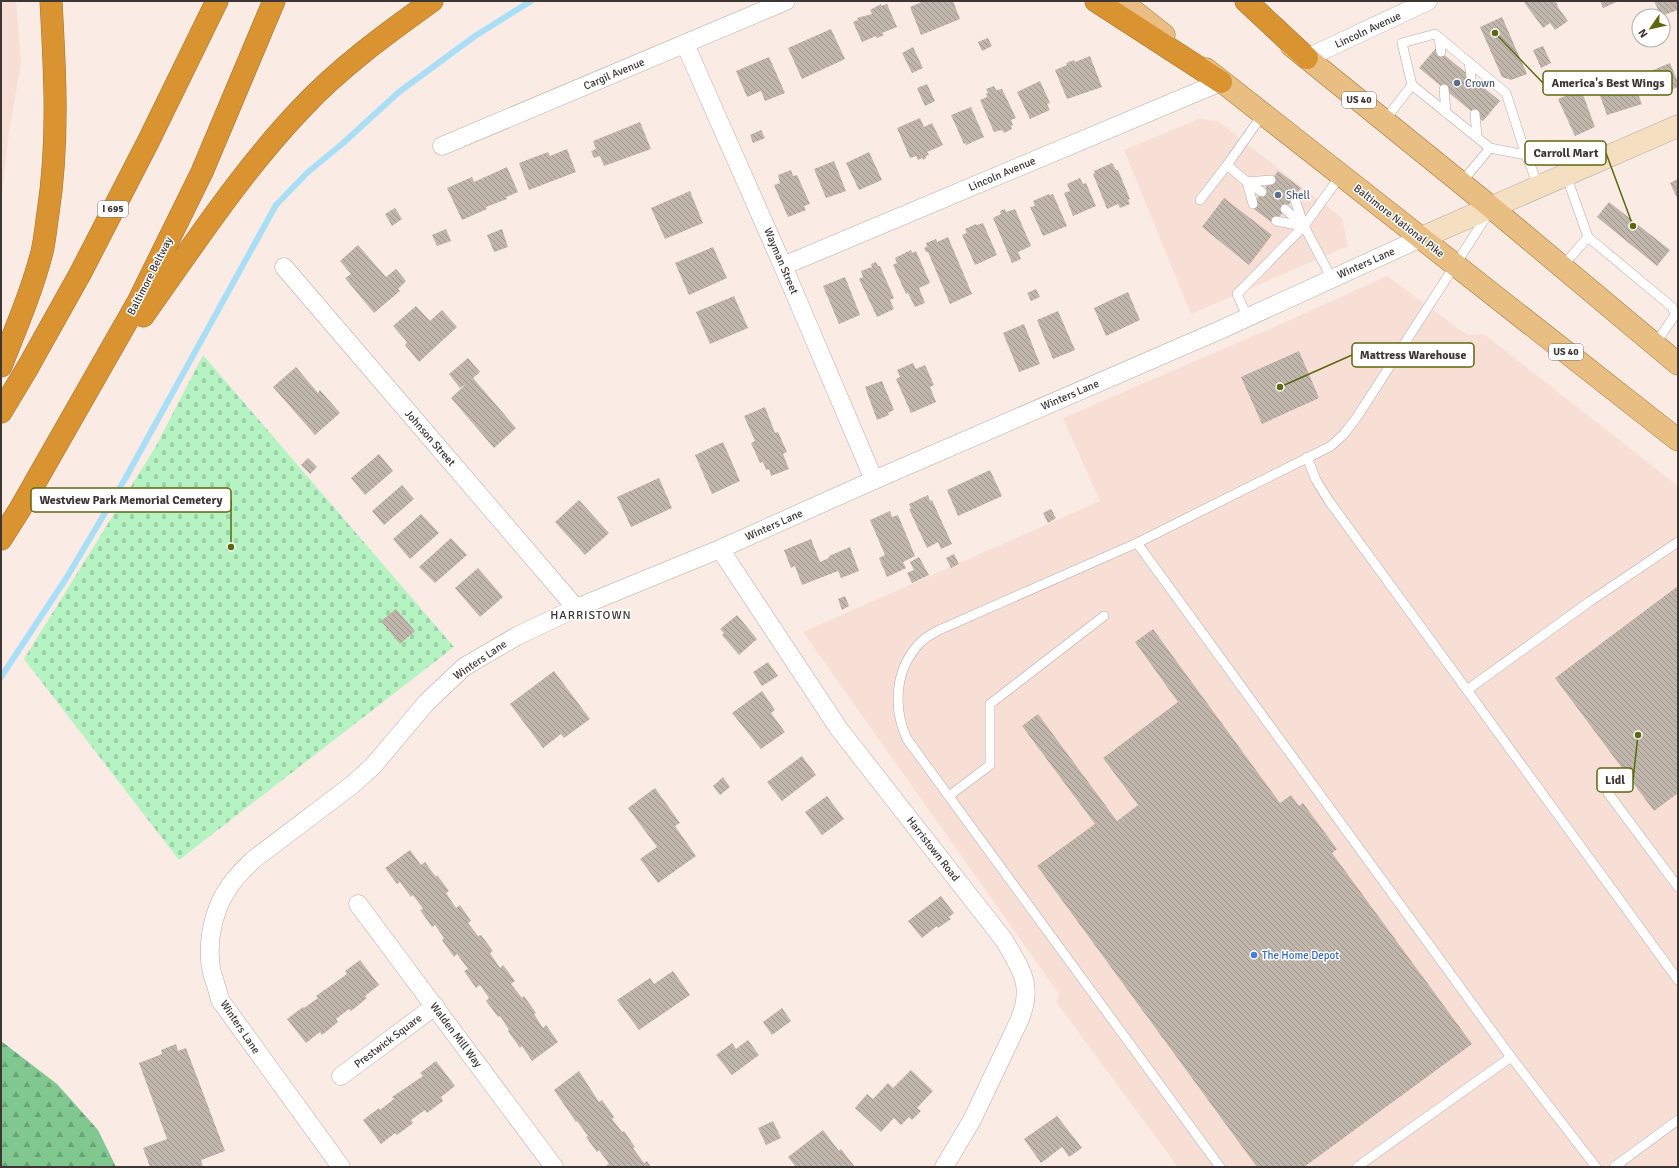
<svg xmlns="http://www.w3.org/2000/svg" width="1679" height="1168" viewBox="0 0 1679 1168" font-family="Signika,sans-serif">
<style>
.built{fill:#f7dfd6}
.forest{fill:url(#forest-firs)}
.cemetery{fill:url(#cemetery-stones)}
.lines{fill:none;stroke-linecap:round;stroke-linejoin:round}
.stream{stroke:#a8dff6;stroke-width:6}
.building{fill:url(#building-back-hatch)}
.lane-casing{stroke:#b8a9a3;stroke-width:10}
.street-casing{stroke:#b8a9a3;stroke-width:19}
.secondary-casing{stroke:#b8a9a3;stroke-width:23}
.primary-casing{stroke:#a27232;stroke-width:23}
.highway-casing{stroke:#a27232;stroke-width:23}
.lane{stroke:#fff;stroke-width:9}
.street{stroke:#fff;stroke-width:18}
.secondary{stroke:#f4dfc1;stroke-width:22}
.primary{stroke:#e8be83;stroke-width:22}
.highway{stroke:#d99331;stroke-width:22}
.service-dot{fill:#5c6f8a;stroke:#fff;stroke-width:1.5}
.shop-dot{fill:#3f7fe0;stroke:#fff;stroke-width:1.5}
.labels{text-anchor:middle;dominant-baseline:central;stroke-width:3;stroke-linejoin:round;paint-order:stroke}
.shield{fill:#fff;stroke:#777271;stroke-width:1}
.shield-label{font-size:10px;font-weight:bold;fill:#3d3634}
.street-label{font-size:11px;fill:#3d3634;stroke:#fff}
.service-label{font-size:11px;fill:#4e5e75;stroke:#fff;text-anchor:start}
.shop-label{font-size:11px;fill:#366cbe;stroke:#fff;text-anchor:start}
.neighbourhood-label{font-size:12px;letter-spacing:1px;fill:#3d3634;stroke:#fff}
.leader{fill:none;stroke:#5d680d;stroke-width:1.5}
.callout-dot{fill:#5d680d;stroke:#fff;stroke-width:1.5}
.callout{fill:#fff;stroke:#5d680d;stroke-width:1.5}
.callout-label{font-size:12px;text-anchor:middle;font-weight:bold;fill:#3d3634}
</style>
<defs>
<pattern id="forest-firs" width="22" height="20" patternUnits="userSpaceOnUse"><rect width="22" height="20" fill="#80c890"/><path d="M5 1l3.5 6h-7zM16 11l3.5 6h-7z" fill="#6aa376"/></pattern>
<pattern id="cemetery-stones" width="16" height="16" patternUnits="userSpaceOnUse"><rect width="16" height="16" fill="#b5f3c2"/><path d="M2 7V4a2 2 0 0 1 4 0v3zM10 15v-3a2 2 0 0 1 4 0v3z" fill="#9dd1a7"/></pattern>
<pattern id="building-back-hatch" width="6" height="6" patternUnits="userSpaceOnUse"><rect width="6" height="6" fill="#c1b6ab"/><path d="M-1 5l2 2M0 0l6 6M5-1l2 2" fill="none" stroke="#9e958c"/></pattern>
</defs>
<rect width="100%" height="100%" fill="#fbebe5"/>
<g class="built">
<path d="M1,1H16L21,63L9,132L1,204Z"/>
<path d="M1199,119L1218,121L1342,218L1348,246L1191,314L1124,150Z"/>
<path d="M1387,276L1467,335L1484,334L1678,486V1167H1178L1057,1003L1059,994L803,632L1100,501L1063,418L1290,320Z"/>
</g>
<path class="forest" d="M1,1041L57,1084L98,1130L116,1167H1Z"/>
<path class="cemetery" d="M203,355L454,647L179,860L24,659L156,446Z"/>
<g class="lines">
<path class="stream" d="M1,677L67,577L125,479L276,205L308,172L342,144L399,92L475,36L531,1"/>
</g>
<g class="building">
<path d="M924,1H953L960,19L921,35L910,7Z"/>
<path d="M1523,1H1555L1558,5L1557,6L1568,21L1555,30L1550,23L1543,28Z"/>
<path d="M1600,1H1619L1603,8Z"/>
<path d="M1654,1H1677L1678,10L1661,16Z"/>
<path d="M881,4V6L887,4L897,27L882,33L884,35L877,38L876,36L862,42L853,22L858,20L857,18L872,14L870,10Z"/>
<path d="M1502,17L1527,74L1511,80L1502,77L1480,27Z"/>
<path d="M831,29L845,59L802,79L788,48Z"/>
<path d="M988,38L992,46L982,51L978,42Z"/>
<path d="M1543,46L1551,63L1541,68L1533,50Z"/>
<path d="M913,47L923,68L912,73L902,53Z"/>
<path d="M1436,48L1500,101L1483,121L1419,68Z"/>
<path d="M1090,56L1102,87L1067,99L1055,70L1067,65L1066,63L1074,60L1075,62Z"/>
<path d="M769,57L785,93L765,101L761,91L747,97L736,71Z"/>
<path d="M1670,63L1678,82V87L1656,96L1646,73Z"/>
<path d="M1632,79L1642,104L1607,115L1599,93L1619,85L1618,82L1622,80L1623,83Z"/>
<path d="M1040,81L1050,103L1047,104L1050,110L1030,119L1017,92Z"/>
<path d="M927,84L935,101L925,106L917,88Z"/>
<path d="M994,86L996,90L1002,89L1016,118L1011,120L1013,125L1011,126L1012,129L1004,133L1002,130L994,132L980,100L987,97L986,94L988,93L986,89Z"/>
<path d="M1581,89L1595,127L1575,136L1558,99Z"/>
<path d="M971,107L984,137L966,145V143L964,144L951,115Z"/>
<path d="M920,118L924,127L932,123L943,145L927,152L929,155L926,156V158L923,160L922,158L918,160L916,156L910,158L897,128Z"/>
<path d="M640,122L651,149L604,166L600,156L594,158L591,151L596,149L593,141Z"/>
<path d="M761,130L765,138L753,143L750,135Z"/>
<path d="M567,149L576,172L529,190L519,163L548,152L550,156Z"/>
<path d="M869,152L882,180L859,190L846,163Z"/>
<path d="M834,161L846,191L826,198L814,169Z"/>
<path d="M1112,163L1116,170H1118L1130,199L1128,200L1130,204L1120,208L1118,204L1107,209L1093,174L1095,173L1094,171Z"/>
<path d="M507,167L518,192L506,197L507,199L486,207L487,209L462,220L447,188L472,177L474,182Z"/>
<path d="M791,170L793,176L797,175L810,204L804,206L806,210L788,217L774,185L780,183L778,175Z"/>
<path d="M1278,171L1301,188L1274,224L1251,207Z"/>
<path d="M1080,178L1083,184L1086,183L1096,206L1073,216L1064,193L1070,191L1067,184Z"/>
<path d="M1678,179V200L1670,183Z"/>
<path d="M690,191L703,223L665,239L651,208Z"/>
<path d="M1049,194L1050,195L1053,194L1067,226L1043,236L1030,207L1035,206L1033,201Z"/>
<path d="M1224,198L1272,235L1249,265L1202,227Z"/>
<path d="M1609,202L1670,250L1657,266L1597,217Z"/>
<path d="M395,208L402,219L392,226L385,214Z"/>
<path d="M1005,209L1006,212L1015,209L1031,246L1018,252L1021,259L1012,263L993,218L1001,214L1000,211Z"/>
<path d="M983,223L997,255L975,265L962,235L967,233L965,229L976,224L977,225Z"/>
<path d="M446,229L451,241L437,246L432,235Z"/>
<path d="M502,229L508,247L494,252L487,235Z"/>
<path d="M948,237L972,294L950,304L928,252H926L924,248L927,247L926,243L936,239L937,242Z"/>
<path d="M358,245L386,277L396,269L406,281L398,289L400,291L374,313L345,278L351,274L340,261Z"/>
<path d="M713,247L727,278L689,295L675,263Z"/>
<path d="M911,250L912,253L916,251L930,283L919,288L925,303L915,307L908,293L906,294L893,265L897,263L895,258Z"/>
<path d="M876,262L878,266H880L894,298L890,300L894,309L877,317L859,279L863,277L861,271L872,267L871,264Z"/>
<path d="M845,277L860,315L839,324L823,286Z"/>
<path d="M1036,289L1040,297L1031,301L1027,293Z"/>
<path d="M1128,292L1140,320L1106,336L1094,308Z"/>
<path d="M734,296L748,328L710,344L696,312Z"/>
<path d="M416,306L430,321L442,310L457,327L419,362L405,345L407,342L393,326Z"/>
<path d="M1058,311L1075,350L1053,359L1037,320Z"/>
<path d="M1024,324L1040,364L1019,372L1003,333Z"/>
<path d="M1299,351L1319,398L1262,424L1241,377Z"/>
<path d="M468,358L480,372L473,378L516,428L494,448L451,398L466,384L460,388L449,374Z"/>
<path d="M913,363L916,369L925,365L934,385L930,387L936,402L911,413L896,379L900,377L897,370Z"/>
<path d="M296,367L318,393L320,390L340,413L315,435L273,387Z"/>
<path d="M882,381L894,410L888,413L889,415L877,420L865,387Z"/>
<path d="M765,407L775,433L778,432L787,452L783,454L789,469L771,476L769,469L766,470L763,462L760,463L751,443L755,441L744,416Z"/>
<path d="M723,442L740,481L712,494L695,455Z"/>
<path d="M379,454L393,471L365,495L351,478Z"/>
<path d="M308,458L317,467L310,474L301,465Z"/>
<path d="M990,470L1002,496L958,516L947,490Z"/>
<path d="M659,478L672,508L631,527L617,497Z"/>
<path d="M402,485L414,499L384,525L372,511Z"/>
<path d="M928,495L930,501L932,500L952,544L941,549L938,542L927,548L909,509H911L909,504Z"/>
<path d="M579,500L609,533L585,555L555,522Z"/>
<path d="M1051,509L1056,518L1048,523L1043,513Z"/>
<path d="M890,511L892,517L898,515L915,556L903,562L906,568L887,577L879,558L885,555L870,520Z"/>
<path d="M421,514L439,533L410,559L393,539Z"/>
<path d="M451,538L467,555L435,583L419,567Z"/>
<path d="M811,539L820,562L829,558V556L850,547L859,571L841,578L838,571L802,585L795,566L791,568L784,550Z"/>
<path d="M954,554L959,564L951,568L946,558Z"/>
<path d="M919,557L929,575L912,583L907,573L914,570L910,562Z"/>
<path d="M478,568L503,597L480,617L455,588Z"/>
<path d="M1678,586V793L1654,811L1555,678Z"/>
<path d="M845,596L849,606L842,610L838,599Z"/>
<path d="M396,609L415,631L400,644L381,621Z"/>
<path d="M737,615L757,639L739,655L722,635L724,633L720,629Z"/>
<path d="M1153,629L1280,803L1291,795L1299,806L1303,803L1337,849L1332,853L1472,1044L1304,1167H1257L1037,866L1095,824L1022,726L1038,714L1117,821L1138,805L1103,758L1178,702L1135,642Z"/>
<path d="M768,662L778,676L762,686L753,672Z"/>
<path d="M554,671L590,719L564,738L561,734L543,748L510,704Z"/>
<path d="M762,691L775,710L771,713L785,732L761,749L732,713Z"/>
<path d="M802,756L816,775L782,801L767,782Z"/>
<path d="M723,777L730,787L720,795L713,786Z"/>
<path d="M655,788L680,823L675,826L696,856L658,883L640,859L657,847L628,808Z"/>
<path d="M827,796L844,819L822,835L805,812Z"/>
<path d="M410,850L421,865L425,862L436,877L437,875L449,891L446,893L456,908L460,905L471,921L468,923L478,936L481,935L493,951L490,953L500,968L503,965L515,981L511,984L522,998L524,996L536,1013L534,1014L543,1028L546,1025L558,1042L532,1061L522,1046L520,1048L508,1031L509,1030L500,1016L498,1017L486,1001L489,998L480,985L476,988L464,971L468,969L457,954L454,957L442,940L444,938L435,925L432,927L420,910L423,909L413,895L411,897L400,882L397,884L385,868Z"/>
<path d="M941,896L954,913L949,917L951,919L938,928L937,926L922,938L908,921Z"/>
<path d="M360,960L379,985L365,996L367,998L351,1011L349,1009L336,1019L338,1022L322,1035L320,1032L306,1043L287,1019L303,1007L304,1008L318,998L316,996L347,974L345,971Z"/>
<path d="M673,971L690,995L639,1030L617,1000L650,978L654,984Z"/>
<path d="M782,1008L791,1021L772,1035L763,1022Z"/>
<path d="M748,1040L759,1055L732,1075L716,1055L732,1043L736,1049Z"/>
<path d="M176,1044L178,1051L186,1048L225,1151L201,1160L203,1167H150L143,1148L167,1139L139,1063L162,1054L161,1050Z"/>
<path d="M436,1061L455,1086L441,1097L443,1101L427,1113L425,1110L411,1120L413,1123L397,1135L395,1133L381,1144L363,1120L379,1108L380,1110L394,1099L392,1097L423,1076L420,1073Z"/>
<path d="M911,1070L933,1091L917,1108L921,1111L912,1120L909,1117L901,1125L894,1118L881,1132L855,1108L867,1094L873,1099L888,1083L893,1088Z"/>
<path d="M579,1071L599,1102L602,1100L614,1117L612,1119L622,1132L624,1131L635,1147L633,1148L644,1163L647,1161L651,1167H608L607,1165L609,1164L599,1150L597,1152L586,1137L588,1136L577,1121L576,1122L554,1090Z"/>
<path d="M1057,1116L1082,1148L1069,1157L1062,1147L1041,1163L1024,1139Z"/>
<path d="M773,1121L781,1138L766,1145L758,1128Z"/>
<path d="M823,1130L839,1151L841,1149L855,1167H796L788,1157Z"/>
</g>
<g class="lines">
<g class="lane-casing">
<g id="lane">
<path d="M1439,38L1441,52"/>
<path d="M1469,62L1471,77"/>
<path d="M1412,85L1402,43L1435,34L1506,93L1526,155"/>
<path d="M1444,89L1446,113"/>
<path d="M1263,114L1227,165L1247,182L1271,180"/>
<path d="M1475,114L1477,137"/>
<path d="M1384,121L1412,85L1490,148L1461,183"/>
<path d="M1490,148L1526,155L1539,187"/>
<path d="M1566,175L1588,237"/>
<path d="M1247,182L1253,204"/>
<path d="M1247,182L1262,192"/>
<path d="M1294,197L1304,226L1341,175"/>
<path d="M1200,200L1227,165"/>
<path d="M1285,209L1304,226L1332,279"/>
<path d="M1276,221L1303,226"/>
<path d="M1562,267L1588,237L1672,307L1675,315L1655,344"/>
<path d="M1248,318L1237,294L1304,226"/>
<path d="M1307,457L1316,480L1329,501L1467,690L1589,602L1678,542"/>
<path d="M1137,543L1511,1057L1357,1167"/>
<path d="M1467,690L1678,980"/>
<path d="M1608,793L1678,887"/>
<path d="M949,796L990,765V704L1104,616"/>
<path d="M1511,1057L1596,1167"/>
<path d="M1220,1167L907,739C892,706 895,666 923,640C928,636 934,633 939,630L1137,543L1331,446L1344,434L1357,417L1488,214"/>
<path d="M1614,1167L1678,1120"/>
</g>
</g>
<g class="street-casing">
<g id="street">
<path d="M685,44L783,266L874,480"/>
<path d="M1307,58L1428,1"/>
<path d="M442,146L786,1"/>
<path d="M783,266L1221,82"/>
<path d="M284,267L576,608"/>
<path d="M720,549L839,729L1004,940C1022,971 1034,986 1019,1021L972,1120L944,1167"/>
<path d="M358,904L554,1167"/>
<path d="M341,1076L435,1006"/>
<path d="M341,1167L220,1000C218,991 215,982 212,973C206,947 212,913 227,890C234,878 244,869 253,860L352,785L373,766L426,703L464,667L517,636L576,608L720,549L874,480L1220,330L1421,238"/>
</g>
</g>
<g class="secondary-casing">
<path id="secondary" d="M1421,238L1678,126"/>
</g>
<g class="primary-casing">
<g id="primary">
<path d="M1121,1L1164,35"/>
<path d="M1292,46L1492,208L1678,364"/>
<path d="M1206,69L1678,440"/>
</g>
</g>
<g class="highway-casing">
<g id="highway">
<path d="M1096,1L1221,82"/>
<path d="M1246,1L1307,58"/>
<path d="M143,316C193,246 241,172 301,109C339,68 386,34 432,1"/>
<path d="M1,366C16,328 32,291 42,252C45,239 46,226 48,213C59,142 55,72 51,1"/>
<path d="M1,412L28,367L80,274L148,142L217,1"/>
<path d="M1,539L20,509L138,302L202,172L274,1"/>
</g>
</g>
<use href="#lane" class="lane"/>
<use href="#street" class="street"/>
<use href="#secondary" class="secondary"/>
<use href="#primary" class="primary"/>
<use href="#highway" class="highway"/>
</g>
<g class="service-dot">
<circle cx="1457" cy="83" r="4"/>
<circle cx="1278" cy="195" r="4"/>
</g>
<circle class="shop-dot" cx="1254" cy="955" r="4"/>
<g class="labels">
<g class="shield">
<rect x="1342" y="92" width="34" height="16" rx="3"/>
<rect x="98" y="201" width="30" height="16" rx="3"/>
<rect x="1549" y="344" width="34" height="16" rx="3"/>
</g>
<g class="shield-label">
<text x="1359" y="100">US 40</text>
<text x="113" y="209">I 695</text>
<text x="1566" y="352">US 40</text>
</g>
<g class="street-label">
<text transform="translate(1368 30) rotate(-25)">Lincoln Avenue</text>
<text transform="translate(614 74) rotate(-23)">Cargil Avenue</text>
<text transform="translate(1002 174) rotate(-23)">Lincoln Avenue</text>
<text transform="translate(1399 221) rotate(38)">Baltimore National Pike</text>
<text transform="translate(781 261) rotate(67)">Wayman Street</text>
<text transform="translate(1366 263) rotate(-24)">Winters Lane</text>
<text transform="translate(150 276) rotate(-63)">Baltimore Beltway</text>
<text transform="translate(1070 395) rotate(-23)">Winters Lane</text>
<text transform="translate(430 438) rotate(49)">Johnson Street</text>
<text transform="translate(774 525) rotate(-24)">Winters Lane</text>
<text transform="translate(480 660) rotate(-34)">Winters Lane</text>
<text transform="translate(933 849) rotate(52)">Harristown Road</text>
<text transform="translate(240 1027) rotate(56)">Winters Lane</text>
<text transform="translate(456 1035) rotate(53)">Walden Mill Way</text>
<text transform="translate(388 1041) rotate(-37)">Prestwick Square</text>
</g>
<g class="service-label">
<text x="1465" y="83">Crown</text>
<text x="1286" y="195">Shell</text>
</g>
<g class="shop-label">
<text x="1262" y="955">The Home Depot</text>
</g>
<g class="neighbourhood-label">
<text x="591" y="615">HARRISTOWN</text>
</g>
</g>
<path class="leader" d="M1495 33L1543 83M1633 226L1606 153M1280 387L1352 355M231 547L231 500M1638 735L1633 780"/>
<g class="callout-dot">
<circle cx="1495" cy="33" r="4"/>
<circle cx="1633" cy="226" r="4"/>
<circle cx="1280" cy="387" r="4"/>
<circle cx="231" cy="547" r="4"/>
<circle cx="1638" cy="735" r="4"/>
</g>
<g class="callout">
<rect x="1543" y="71" width="129" height="24" rx="4"/>
<rect x="1525" y="141" width="81" height="24" rx="4"/>
<rect x="1352" y="343" width="122" height="24" rx="4"/>
<rect x="31" y="488" width="200" height="24" rx="4"/>
<rect x="1597" y="768" width="36" height="24" rx="4"/>
</g>
<g class="callout-label">
<text x="1608" y="87">America's Best Wings</text>
<text x="1566" y="157">Carroll Mart</text>
<text x="1413" y="359">Mattress Warehouse</text>
<text x="131" y="504">Westview Park Memorial Cemetery</text>
<text x="1615" y="784">Lidl</text>
</g>
<rect width="1679" height="1168" fill="none" stroke="#3d3634" stroke-width="4"/>
<g transform="translate(1651 28) rotate(236)"><circle r="19" fill="#ffffff" stroke="#b1afae"/>
<path d="M0-3L7 15L0 10L-7 15Z" fill="#5d680d"/>
<text y="-6" font-size="11" font-weight="bold" text-anchor="middle" fill="#3d3634">N</text>
</g>
</svg>
